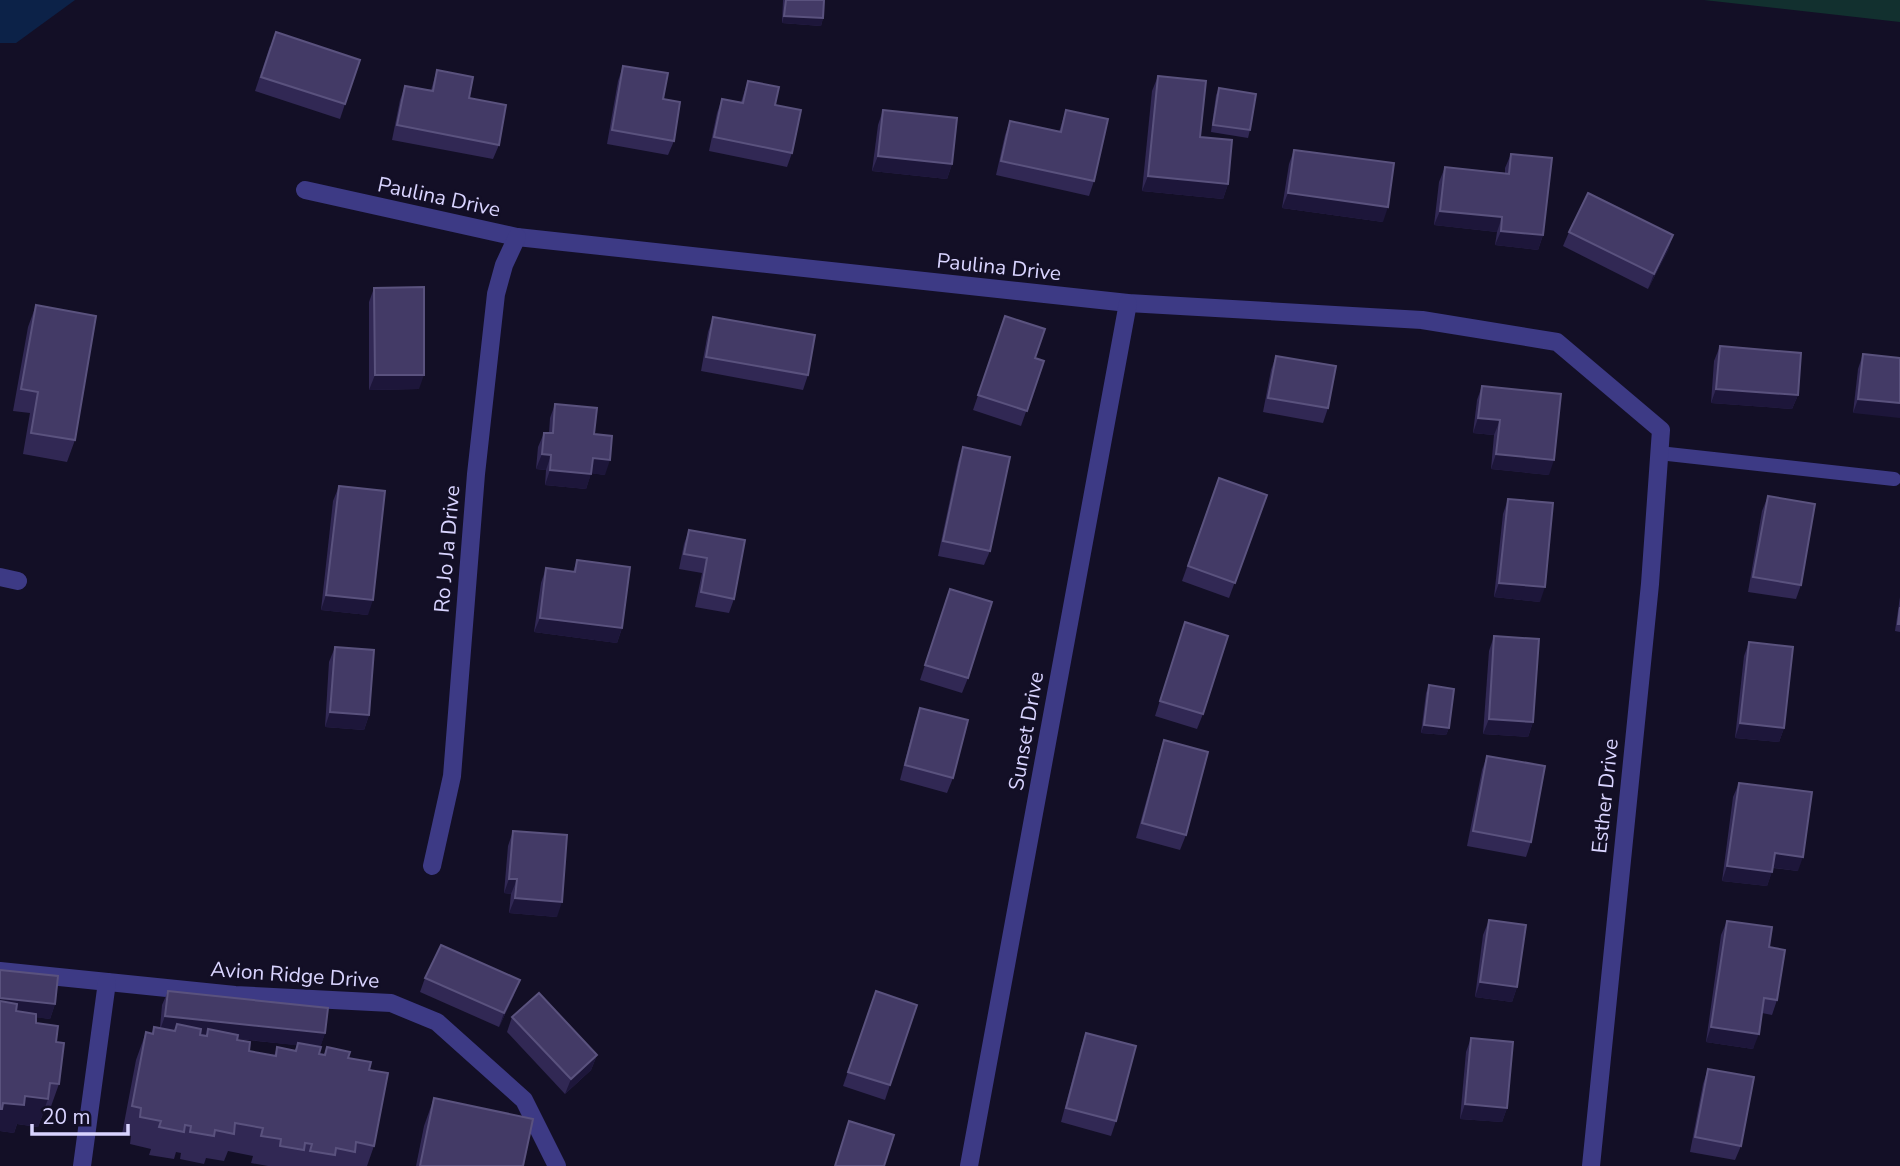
<svg xmlns="http://www.w3.org/2000/svg" width="1900" height="1166" viewBox="0 0 1900 1166" font-family="'Nunito Sans',sans-serif">
<style>
.green{fill:#12302f}
.water{fill:#0c2248}
.lines{fill:none;stroke-linecap:round;stroke-linejoin:round}
.service{stroke:#3d3a85;stroke-width:14}
.minor{stroke:#3d3a85;stroke-width:18}
.wall{fill:#312854;fill-rule:evenodd}
.shaded-wall{fill:#1d163a}
.building{fill:#433a66;stroke:#5a527e;stroke-width:2}
.labels{text-anchor:middle;dominant-baseline:central;stroke-width:5;stroke-linejoin:round;paint-order:stroke}
.street-label{font-size:21px;fill:#d9d4ff;stroke:#130f26}
</style>
<rect width="100%" height="100%" fill="#130f26"/>
<path class="green" d="M1704,0H1900V22Z"/>
<path class="water" d="M0,0H75L16,43H0Z"/>
<g class="lines">
<path class="service" d="M1659,453L1894,479"/>
<g class="minor">
<path d="M305,190L517,237L1128,303L1422,320L1557,342L1661,430L1650,584L1591,1166"/>
<path d="M0,577L18,581"/>
<path d="M432,866L452,776L476,474L496,294L504,265L517,237"/>
<path d="M0,971L235,995L391,1003L437,1022L524,1100L557,1166"/>
<path d="M82,1166L107,982"/>
<path d="M969,1166L1128,303"/>
</g>
</g>
<g class="wall">
<path d="M783,0H824L823,18L821,26L782,23Z"/>
<path d="M270,46L345,104L340,119L255,91Z"/>
<path d="M623,66L663,99L674,141L668,155L607,144L618,81Z"/>
<path d="M437,70L469,98L499,145L493,159L392,140L400,100L405,86L431,90Z"/>
<path d="M1158,76L1200,137L1228,184L1223,199L1142,191L1152,91Z"/>
<path d="M748,81L775,105L792,153L787,167L709,151L717,113L722,99L741,102Z"/>
<path d="M1219,88L1250,130L1248,138L1211,132L1216,95Z"/>
<path d="M883,110L952,164L947,179L872,171L878,125Z"/>
<path d="M1066,110L1094,181L1089,196L996,175L1005,135L1010,121L1059,132Z"/>
<path d="M1294,150L1383,222L1282,208L1289,164Z"/>
<path d="M1511,154L1543,235L1538,250L1495,245L1497,232L1434,225L1439,182L1445,167L1505,173V168Z"/>
<path d="M1569,232L1673,235L1668,250L1648,289L1563,246Z"/>
<path d="M374,288L419,389L369,390V302Z"/>
<path d="M36,305L75,440L67,462L23,454L30,413L13,411L28,327Z"/>
<path d="M1005,316L1035,358L1044,361L1021,426L973,410Z"/>
<path d="M713,317L808,375L803,390L701,371L708,332Z"/>
<path d="M1720,346L1798,395L1792,409L1711,403L1714,361Z"/>
<path d="M1863,354L1900,358L1853,413L1858,369Z"/>
<path d="M1276,356L1328,408L1323,423L1263,412L1271,370Z"/>
<path d="M1482,386L1549,475L1491,469L1494,435L1473,433L1477,400Z"/>
<path d="M555,404L594,434L605,475L591,473L586,489L545,485L546,470L536,469L538,447L544,433H549L550,418Z"/>
<path d="M963,447L990,551L984,565L938,556L958,462Z"/>
<path d="M1219,478L1267,495L1229,598L1182,581Z"/>
<path d="M339,486L368,615L321,610L333,501Z"/>
<path d="M1768,496L1801,585L1796,599L1748,592L1762,511Z"/>
<path d="M1508,499L1540,602L1494,597L1503,514Z"/>
<path d="M689,530L734,599L729,613L695,607L702,573L679,569L684,544Z"/>
<path d="M577,560L622,628L617,643L534,632L541,583L546,568L573,572Z"/>
<path d="M950,589L968,678L962,693L920,680Z"/>
<path d="M1900,597V632L1895,631Z"/>
<path d="M1185,622L1203,714L1197,729L1155,716Z"/>
<path d="M1494,636L1533,722L1528,737L1483,734L1489,651Z"/>
<path d="M1749,642L1784,728L1779,742L1735,738L1744,656Z"/>
<path d="M335,647L369,715L364,730L325,727L329,662Z"/>
<path d="M1429,685L1449,728L1446,735L1421,733L1426,693Z"/>
<path d="M920,708L953,778L947,793L900,780L915,722Z"/>
<path d="M1164,740L1186,835L1180,850L1136,838L1159,755Z"/>
<path d="M1487,756L1531,842L1526,857L1467,846L1482,770Z"/>
<path d="M1739,783L1798,871L1773,868L1767,886L1722,881L1733,797Z"/>
<path d="M513,831L557,917L509,913L511,894L504,893L508,846Z"/>
<path d="M1489,920L1517,987L1512,1002L1475,997L1483,935Z"/>
<path d="M1727,921L1769,947L1777,1000L1772,1015L1762,1013L1753,1049L1706,1042L1721,935Z"/>
<path d="M0,970L55,1004L50,1019L36,1017V1023L56,1042L59,1084L49,1112L44,1111L38,1127L17,1124L14,1133L0,1131Z"/>
<path d="M425,978L514,995L499,1027L420,992Z"/>
<path d="M168,991L325,1033L320,1047L319,1054L324,1055L327,1047L369,1070L374,1146L367,1166H268L251,1163L253,1156L228,1151L224,1161L206,1158L204,1164L180,1159L181,1153L176,1152L174,1159L149,1155L151,1149L130,1144L131,1136L122,1134L136,1060L146,1032L152,1033L154,1027L160,1028L162,1005ZM238,1039L297,1045L295,1050L277,1047L274,1056L249,1051L237,1040Z"/>
<path d="M876,991L890,1085L885,1100L843,1086Z"/>
<path d="M512,1017L597,1055L591,1070L565,1094L507,1032Z"/>
<path d="M1086,1033L1116,1121L1111,1136L1061,1122L1081,1047Z"/>
<path d="M1471,1038L1507,1108L1502,1122L1460,1119L1466,1052Z"/>
<path d="M1708,1069L1741,1146L1735,1160L1690,1152L1703,1084Z"/>
<path d="M434,1098L523,1166H416L424,1126Z"/>
</g>
<g class="shaded-wall">
<path d="M784,16L823,18L821,26L782,23Z"/>
<path d="M878,156L952,164L947,179L872,171Z"/>
<path d="M1148,176L1228,184L1223,199L1142,191Z"/>
<path d="M1288,193L1388,207L1383,222L1282,208Z"/>
<path d="M1440,211L1502,217L1497,232L1434,225Z"/>
<path d="M1501,231L1543,235L1538,250L1495,245Z"/>
<path d="M1673,235L1668,250L1648,289L1654,274Z"/>
<path d="M375,375H424L419,389L369,390Z"/>
<path d="M1716,389L1798,395L1792,409L1711,403Z"/>
<path d="M1858,399L1900,403V418L1853,413Z"/>
<path d="M1478,418L1500,420L1494,435L1473,433Z"/>
<path d="M542,454L551,455L546,470L536,469Z"/>
<path d="M1496,454L1554,460L1549,475L1491,469Z"/>
<path d="M593,458L610,460L605,475L588,473Z"/>
<path d="M550,470L591,474L586,489L545,485Z"/>
<path d="M1499,583L1545,587L1540,602L1494,597Z"/>
<path d="M326,595L373,600L368,615L321,610Z"/>
<path d="M540,618L622,628L617,643L534,632Z"/>
<path d="M330,712L369,715L364,730L325,727Z"/>
<path d="M1489,719L1533,722L1528,737L1483,734Z"/>
<path d="M1740,723L1784,728L1779,742L1735,738Z"/>
<path d="M1424,725L1449,728L1446,735L1421,733Z"/>
<path d="M1775,853L1803,857L1798,871L1769,867Z"/>
<path d="M1727,866L1772,872L1767,886L1722,881Z"/>
<path d="M509,879H517L511,894L504,893Z"/>
<path d="M515,898L562,902L557,917L509,913Z"/>
<path d="M520,980L514,995L499,1027L504,1013Z"/>
<path d="M1480,982L1517,987L1512,1002L1475,997Z"/>
<path d="M0,998L55,1004L50,1019L0,1013Z"/>
<path d="M165,1016L325,1033L320,1048L207,1035L208,1029L206,1035L175,1032L177,1024L174,1032L160,1030Z"/>
<path d="M1711,1027L1759,1034L1753,1049L1706,1042Z"/>
<path d="M597,1055L591,1070L565,1094L571,1079Z"/>
<path d="M25,1096L48,1099L38,1127L17,1124L14,1133L0,1131V1109L3,1103Z"/>
<path d="M1465,1104L1507,1108L1502,1122L1460,1119Z"/>
</g>
<g class="building">
<path d="M786,0H824L823,18L784,16Z"/>
<path d="M276,32L360,60L345,104L261,77Z"/>
<path d="M623,66L668,73L663,99L680,102L674,141L612,130Z"/>
<path d="M437,70L473,77L469,98L506,105L499,145L397,125L405,86L433,91Z"/>
<path d="M1158,76L1206,81L1200,137L1232,140L1228,184L1148,176Z"/>
<path d="M748,81L779,87L775,105L801,110L792,153L714,137L722,99L743,103Z"/>
<path d="M1219,88L1256,94L1250,130L1213,125Z"/>
<path d="M883,110L957,118L952,164L878,156Z"/>
<path d="M1066,110L1108,119L1094,181L1001,161L1010,121L1061,132Z"/>
<path d="M1294,150L1394,163L1388,207L1288,193Z"/>
<path d="M1511,154L1552,158L1543,235L1501,231L1502,217L1440,211L1445,167L1509,174Z"/>
<path d="M1588,193L1673,235L1654,274L1569,232Z"/>
<path d="M424,287V375H375L374,288Z"/>
<path d="M36,305L96,316L75,440L31,433L38,392L21,389Z"/>
<path d="M1005,316L1045,329L1035,358L1044,361L1027,411L978,395Z"/>
<path d="M713,317L815,335L808,375L706,357Z"/>
<path d="M1720,346L1801,353L1798,395L1716,389Z"/>
<path d="M1863,354L1900,358V403L1858,399Z"/>
<path d="M1276,356L1336,366L1328,408L1268,398Z"/>
<path d="M1482,386L1561,394L1554,460L1496,454L1500,420L1478,418Z"/>
<path d="M555,404L597,408L594,434L612,436L610,460L593,458L591,474L550,470L551,455L542,454L544,433H553Z"/>
<path d="M963,447L1010,457L990,551L943,541Z"/>
<path d="M1219,478L1267,495L1235,583L1188,566Z"/>
<path d="M339,486L385,491L373,600L326,595Z"/>
<path d="M1768,496L1815,504L1801,585L1753,577Z"/>
<path d="M1508,499L1553,503L1545,587L1499,583Z"/>
<path d="M689,530L745,540L734,599L701,592L707,558L684,554Z"/>
<path d="M577,560L630,567L622,628L540,618L546,568L575,572Z"/>
<path d="M950,589L992,602L968,678L925,665Z"/>
<path d="M1900,607V624H1898Z"/>
<path d="M1185,622L1228,636L1203,714L1160,701Z"/>
<path d="M1494,636L1539,639L1533,722L1489,719Z"/>
<path d="M1749,642L1793,647L1784,728L1740,723Z"/>
<path d="M335,647L374,650L369,715L330,712Z"/>
<path d="M1429,685L1454,689L1449,728L1424,725Z"/>
<path d="M920,708L968,720L953,778L905,765Z"/>
<path d="M1164,740L1208,752L1186,835L1142,823Z"/>
<path d="M1487,756L1545,766L1531,842L1473,831Z"/>
<path d="M1739,783L1812,792L1803,857L1775,853L1772,872L1727,866Z"/>
<path d="M513,831L567,835L562,902L515,898L517,879H509Z"/>
<path d="M1489,920L1526,925L1517,987L1480,982Z"/>
<path d="M1727,921L1772,927L1769,947L1785,950L1777,1000L1764,998L1759,1034L1711,1027Z"/>
<path d="M441,945L520,980L504,1013L425,978Z"/>
<path d="M0,970L58,976L55,1004L0,998Z"/>
<path d="M168,991L328,1008L325,1033L165,1016Z"/>
<path d="M876,991L917,1005L890,1085L848,1072Z"/>
<path d="M539,993L597,1055L571,1079L512,1017Z"/>
<path d="M0,1001L17,1004L16,1011L36,1014V1023L58,1026L56,1042L64,1043L59,1084L50,1083L48,1099L25,1096L24,1105L3,1103L2,1109H0Z"/>
<path d="M177,1024L201,1029L200,1035L207,1036L208,1029L238,1035L237,1040L250,1042L249,1051L276,1056L277,1047L296,1051L298,1043L321,1047L319,1054L325,1055L327,1047L350,1052L348,1058L371,1062L369,1070L388,1073L374,1146L356,1142L355,1152L336,1148L335,1155L310,1151L312,1144L305,1143L304,1150L280,1146L281,1139L261,1136L263,1128L235,1123L234,1134L215,1130L214,1136L190,1132L191,1126L185,1125L184,1132L159,1127L161,1121L140,1117L141,1108L132,1106L146,1032L153,1034L154,1027L175,1031Z"/>
<path d="M1086,1033L1136,1046L1116,1121L1066,1108Z"/>
<path d="M1471,1038L1513,1042L1507,1108L1465,1104Z"/>
<path d="M1708,1069L1754,1077L1741,1146L1695,1137Z"/>
<path d="M434,1098L533,1119L523,1166H420Z"/>
<path d="M849,1121L894,1135L884,1166H835Z"/>
</g>
<g class="labels">
<g class="street-label">
<text transform="translate(439 197) rotate(12)">Paulina Drive</text>
<text transform="translate(999 267) rotate(6)">Paulina Drive</text>
<text transform="translate(447 549) rotate(-85)">Ro Jo Ja Drive</text>
<text transform="translate(1026 731) rotate(-80)">Sunset Drive</text>
<text transform="translate(1605 796) rotate(-84)">Esther Drive</text>
<text transform="translate(295 975) rotate(4)">Avion Ridge Drive</text>
</g>
</g>
<path d="M32 1124v10h96v-10" fill="none" stroke="#d9d4ff" stroke-width="3.5"/>
<text x="42" y="1124" font-size="21" fill="#d9d4ff" stroke="#130f26" stroke-width="5" paint-order="stroke">20 m</text>
</svg>
